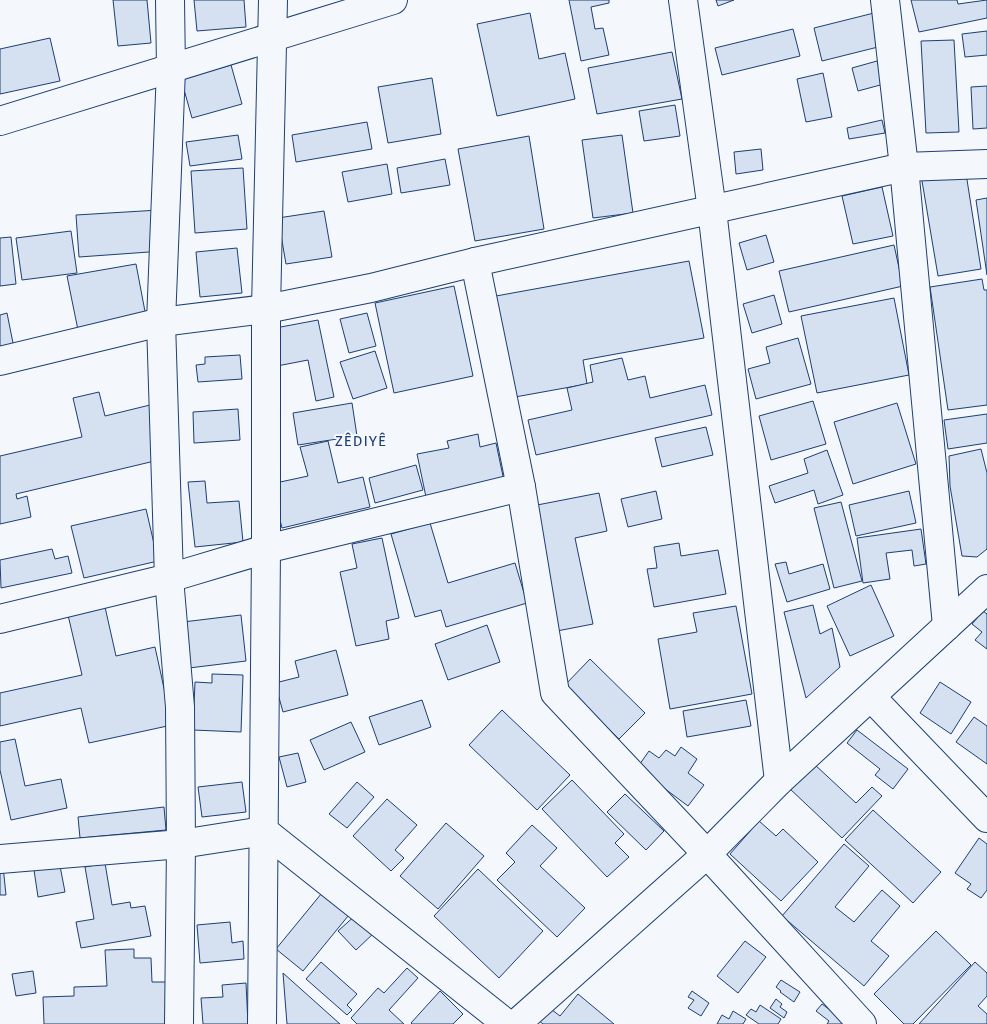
<svg xmlns="http://www.w3.org/2000/svg" width="987" height="1024" viewBox="0 0 987 1024" font-family="'Fira Sans',sans-serif">
<style>
.building{fill:#d5e0f0;stroke:#1d3f73}
.lines{fill:none;stroke-linecap:round;stroke-linejoin:round}
.minor-casing{stroke:#1d3f73;stroke-width:30}
.minor{stroke:#f4f7fb;stroke-width:28}
.labels{text-anchor:middle;dominant-baseline:central;stroke-width:4;stroke-linejoin:round;paint-order:stroke}
.neighbourhood-label{font-size:15px;letter-spacing:1px;fill:#1d3f73;stroke:#f4f7fb}
</style>
<rect width="100%" height="100%" fill="#f4f7fb"/>
<g class="building">
<path d="M113,0H147L151,43L118,46Z"/>
<path d="M194,0H244L246,27L197,31Z"/>
<path d="M569,0H609V3L591,7L595,29L603,28L609,55L581,61Z"/>
<path d="M716,0H734L718,6Z"/>
<path d="M911,0H957L958,4L987,0V18L919,32Z"/>
<path d="M530,13L539,59L565,53L575,99L497,116L477,24Z"/>
<path d="M874,13L882,46L822,61L814,28Z"/>
<path d="M793,29L800,56L722,75L715,48Z"/>
<path d="M987,31V55L965,57L962,34Z"/>
<path d="M50,38L60,81L0,94V49Z"/>
<path d="M954,40L959,132L926,133L921,41Z"/>
<path d="M672,52L682,99L597,114L588,68Z"/>
<path d="M877,61L884,84L858,91L852,68Z"/>
<path d="M231,65L242,104L192,118L181,79Z"/>
<path d="M823,73L832,117L806,122L797,79Z"/>
<path d="M432,78L441,134L388,143L378,87Z"/>
<path d="M987,86V128L973,129L971,87Z"/>
<path d="M675,105L680,136L644,141L639,111Z"/>
<path d="M882,120L885,133L849,139L847,128Z"/>
<path d="M367,122L372,149L296,162L292,135Z"/>
<path d="M238,135L242,159L190,166L186,142Z"/>
<path d="M622,135L633,213L593,218L582,140Z"/>
<path d="M529,136L544,229L475,241L458,149Z"/>
<path d="M761,149L763,170L736,174L734,152Z"/>
<path d="M445,159L450,185L401,193L397,168Z"/>
<path d="M387,164L392,194L348,202L342,172Z"/>
<path d="M965,167L981,269L938,276L921,175Z"/>
<path d="M243,168L247,229L195,233L191,171Z"/>
<path d="M882,187L893,236L853,244L842,196Z"/>
<path d="M987,198V275L976,200Z"/>
<path d="M159,210L163,251L79,257L76,215Z"/>
<path d="M324,211L332,257L286,264L278,218Z"/>
<path d="M71,231L77,273L22,280L16,238Z"/>
<path d="M766,235L774,262L747,270L739,243Z"/>
<path d="M11,237L16,284L0,286V238Z"/>
<path d="M894,245L903,286L789,312L779,271Z"/>
<path d="M237,248L242,293L200,297L196,252Z"/>
<path d="M689,261L704,338L583,360L587,384L515,397L496,296Z"/>
<path d="M136,264L147,322L79,335L67,276Z"/>
<path d="M982,279L984,290H987V405L948,410L930,287Z"/>
<path d="M454,286L473,376L394,393L375,303Z"/>
<path d="M774,295L782,324L752,333L743,304Z"/>
<path d="M894,298L909,375L817,393L801,316Z"/>
<path d="M7,313L14,348L0,351V315Z"/>
<path d="M367,313L376,346L349,353L340,319Z"/>
<path d="M318,320L334,397L316,401L308,360L277,366L270,329Z"/>
<path d="M798,338L811,384L756,399L748,369L770,363L766,347Z"/>
<path d="M375,351L387,388L353,399L340,362Z"/>
<path d="M240,355L242,379L198,382L196,365L205,364V357Z"/>
<path d="M622,358L628,380L645,376L650,398L705,385L712,415L536,455L528,420L572,410L567,388L593,382L590,365Z"/>
<path d="M99,392L105,416L150,405L163,459L16,494L17,499L27,496L31,517L0,524V456L82,437L73,398Z"/>
<path d="M813,401L826,444L771,460L759,416Z"/>
<path d="M352,403L357,436L298,445L293,413Z"/>
<path d="M897,403L916,464L853,484L834,422Z"/>
<path d="M238,409L240,440L194,443L193,412Z"/>
<path d="M987,414V443L948,449L944,420Z"/>
<path d="M706,427L713,455L662,467L655,438Z"/>
<path d="M478,434L480,447L496,443L504,481L426,497L417,454L449,448L447,441Z"/>
<path d="M328,441L338,483L363,477L370,507L282,528L271,484L308,476L300,447Z"/>
<path d="M981,449L987,473V549L977,557L962,556L950,486L949,456Z"/>
<path d="M827,450L843,495L818,504L814,490L775,503L769,486L808,473L804,459Z"/>
<path d="M416,465L423,490L375,503L369,478Z"/>
<path d="M205,481L207,503L239,501L243,542L195,547L188,482Z"/>
<path d="M656,491L662,519L628,527L621,499Z"/>
<path d="M909,491L916,523L856,536L849,505Z"/>
<path d="M599,493L607,531L575,538L593,624L557,631L532,506Z"/>
<path d="M841,502L862,581L834,588L814,508Z"/>
<path d="M146,509L158,561L84,578L71,526Z"/>
<path d="M430,523L448,583L515,563L527,603L446,627L441,610L415,617L391,534Z"/>
<path d="M921,529L926,564L914,566L912,550L886,553L890,579L863,583L857,538Z"/>
<path d="M382,538L399,618L386,621L389,639L356,646L340,572L357,568L352,544Z"/>
<path d="M679,543L681,556L718,550L726,594L654,607L647,569L657,568L654,547Z"/>
<path d="M52,549L55,559L68,556L72,573L1,588L0,560Z"/>
<path d="M786,562L789,574L823,564L830,589L787,602L775,564Z"/>
<path d="M871,585L894,636L850,656L827,606Z"/>
<path d="M813,605L820,634L832,628L840,667L806,698L784,612Z"/>
<path d="M736,606L752,694L670,709L658,639L697,632L693,613Z"/>
<path d="M105,607L116,656L155,647L172,725L89,743L81,708L0,726V693L82,675L68,615Z"/>
<path d="M983,611L987,614V649L975,640L982,632L972,624Z"/>
<path d="M241,615L246,661L189,668L183,622Z"/>
<path d="M487,625L500,662L448,680L435,644Z"/>
<path d="M336,650L348,695L283,712L275,683L299,677L295,661Z"/>
<path d="M590,659L645,713L619,739L564,686Z"/>
<path d="M212,674L243,675L241,732L193,730L195,682L212,683Z"/>
<path d="M940,682L971,702L951,734L920,713Z"/>
<path d="M422,700L431,727L379,745L369,717Z"/>
<path d="M746,700L751,726L687,737L683,711Z"/>
<path d="M502,710L570,775L537,810L469,745Z"/>
<path d="M974,717L987,726V764L956,742Z"/>
<path d="M351,722L365,752L324,770L310,740Z"/>
<path d="M857,730L908,769L893,789L875,775L880,769L847,743Z"/>
<path d="M15,739L25,786L61,779L67,808L11,820L0,770V742Z"/>
<path d="M681,747L697,759L688,773L704,785L688,806L637,768L649,751L659,758L666,750L675,756Z"/>
<path d="M298,753L306,782L287,787L279,757Z"/>
<path d="M813,763L856,803L872,787L882,796L842,838L789,788Z"/>
<path d="M572,780L624,834L615,843L629,857L607,877L542,809Z"/>
<path d="M242,782L246,812L202,817L198,787Z"/>
<path d="M357,782L374,797L347,828L329,814Z"/>
<path d="M625,794L664,831L646,850L607,812Z"/>
<path d="M387,799L417,825L395,850L404,858L391,871L353,836Z"/>
<path d="M164,807L166,830L80,838L78,817Z"/>
<path d="M873,810L941,872L913,903L845,840Z"/>
<path d="M759,821L776,836L783,829L818,862L781,901L730,854Z"/>
<path d="M446,823L484,856L438,909L400,876Z"/>
<path d="M532,825L557,848L540,866L585,908L557,937L497,880L515,862L506,853Z"/>
<path d="M979,838L987,844V890L981,898L967,889L971,884L955,873Z"/>
<path d="M844,844L869,866L835,907L854,922L882,890L900,906L871,941L889,956L864,986L782,916Z"/>
<path d="M105,863L112,905L130,902L131,908L145,906L151,936L81,948L76,922L94,919L85,867Z"/>
<path d="M3,866L6,895H0V867Z"/>
<path d="M60,866L65,892L38,897L34,870Z"/>
<path d="M478,869L543,931L499,978L434,916Z"/>
<path d="M326,888L353,910L303,971L276,949Z"/>
<path d="M358,913L375,932L356,950L338,931Z"/>
<path d="M230,922L232,943L243,941L244,959L200,963L197,925Z"/>
<path d="M936,931L971,965L913,1024H904L874,994Z"/>
<path d="M745,941L766,957L738,993L717,976Z"/>
<path d="M134,949V958H151L152,982H169L171,1024H44L43,997L74,996V987L107,986L105,950Z"/>
<path d="M321,962L357,994L347,1005L352,1010L347,1015L306,979Z"/>
<path d="M975,962L987,973V996L978,1006L987,1014V1024H919Z"/>
<path d="M407,968L418,978L389,1010L404,1024H357L351,1018L378,988L384,993Z"/>
<path d="M33,971L36,993L16,996L12,974Z"/>
<path d="M283,973L340,1024H287Z"/>
<path d="M781,980L800,992L794,1002L780,992L781,991L776,987Z"/>
<path d="M246,983L248,1024H203L201,998L223,997L222,985Z"/>
<path d="M440,991L463,1014L453,1024H412L411,1023Z"/>
<path d="M692,991L709,1003L701,1016L688,1008L694,1000L688,997Z"/>
<path d="M578,994L614,1024H543L537,1019L547,1006L560,1016Z"/>
<path d="M776,999L782,1004L780,1007L787,1012L784,1018L770,1008Z"/>
<path d="M822,1004L849,1024H827L829,1021L816,1011Z"/>
<path d="M760,1005L781,1019L778,1024H759L746,1015L751,1009L756,1012Z"/>
<path d="M733,1011L746,1019L743,1024H717L722,1015L729,1019Z"/>
</g>
<g class="lines">
<g class="minor-casing">
<g id="minor">
<path d="M170,0L171,69L161,322L169,578L180,707L181,844L179,1024"/>
<path d="M683,0L712,210L779,781"/>
<path d="M885,0L904,167L947,626"/>
<path d="M0,121L393,0"/>
<path d="M475,262L521,487L555,693L707,854L862,1024"/>
<path d="M0,361L161,322L266,309L371,288L475,262L904,167L987,164"/>
<path d="M0,619L169,578L266,549L521,487"/>
<path d="M871,697L987,818"/>
<path d="M0,859L181,844L264,831L507,1024"/>
<path d="M262,1024L266,549V309L273,0"/>
<path d="M516,1024L707,854L779,781L987,589"/>
</g>
</g>
<use href="#minor" class="minor"/>
</g>
<g class="labels">
<g class="neighbourhood-label">
<text x="361" y="441">ZÊDIYÊ</text>
</g>
</g>
</svg>
